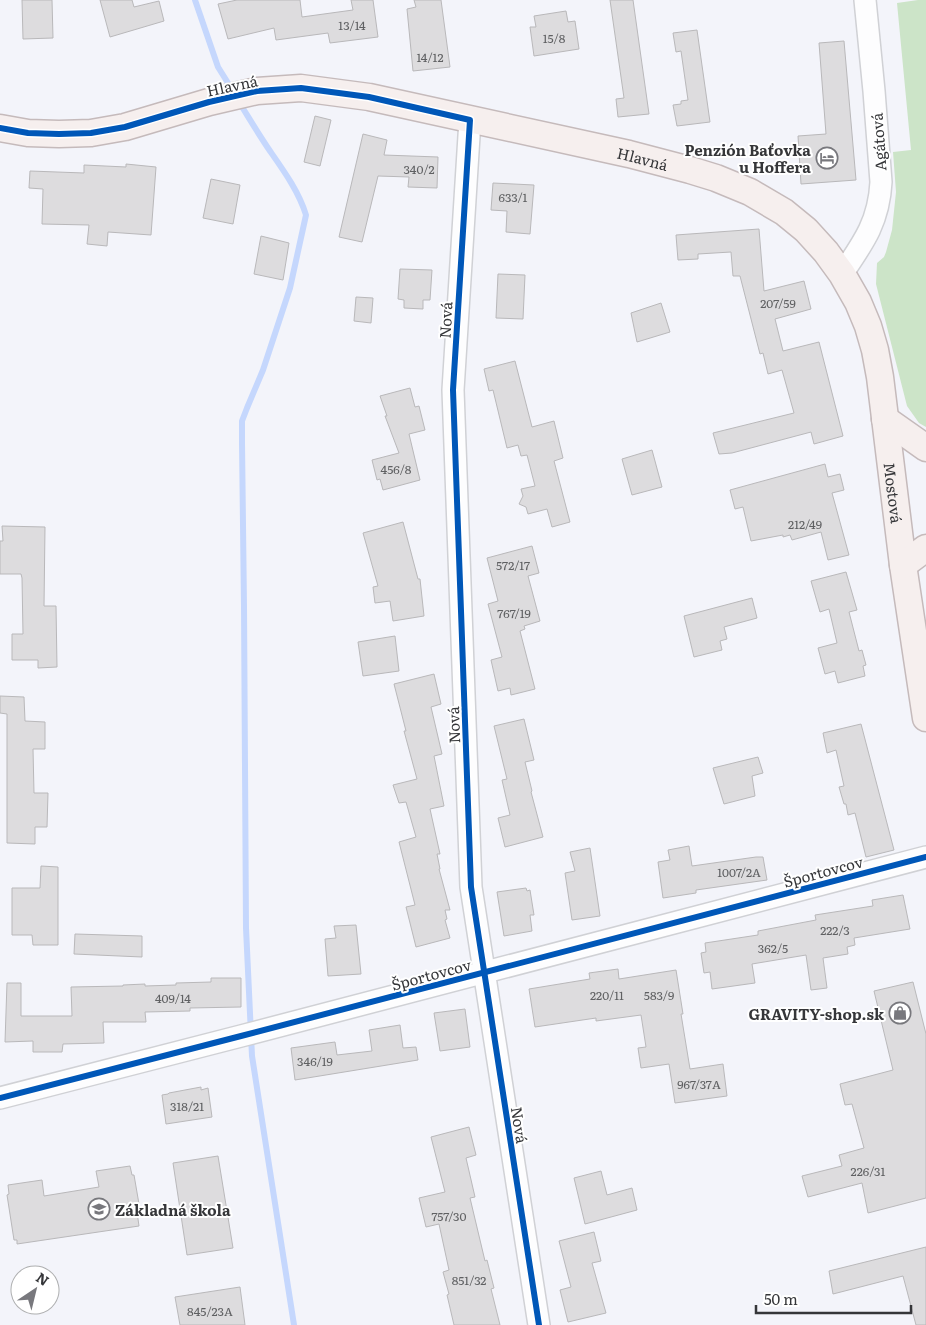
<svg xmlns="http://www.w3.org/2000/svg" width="926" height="1325" viewBox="0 0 926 1325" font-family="Literata,serif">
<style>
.green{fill:#cce4c8}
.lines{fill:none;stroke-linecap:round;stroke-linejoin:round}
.stream{stroke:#c5d7fd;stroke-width:6}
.building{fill:#dddcde;stroke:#b9b8ba}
.minor-casing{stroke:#d0d1d5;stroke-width:24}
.major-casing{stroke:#c5babb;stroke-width:29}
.minor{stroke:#fdfdfe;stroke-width:21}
.major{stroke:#f6efee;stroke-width:26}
.cycleway-casing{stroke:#fff;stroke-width:9}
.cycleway{stroke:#0057b8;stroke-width:6}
.labels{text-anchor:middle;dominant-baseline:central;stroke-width:4;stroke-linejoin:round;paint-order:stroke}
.number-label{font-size:12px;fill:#5f6062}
.street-label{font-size:15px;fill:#353639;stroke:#fff}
.poi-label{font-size:15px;font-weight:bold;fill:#353639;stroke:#fff;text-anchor:end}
</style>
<rect width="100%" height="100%" fill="#f3f4fa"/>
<path class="green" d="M918,0H926V427L919,423L907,406L876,284L877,263L884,257L886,252L892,230L896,192L893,152L911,150L897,3Z"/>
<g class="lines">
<g class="stream">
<path d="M195,0L218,67L233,91"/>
<path d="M239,102C249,118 259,135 270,151C284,171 299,192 306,215L290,288L263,370L247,408L242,421V443L244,606L246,928L252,1056L294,1325"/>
</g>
</g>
<g class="building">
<path d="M22,0H52L53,38L23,39Z"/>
<path d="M100,0H132L134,7L159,1L164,21L110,37Z"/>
<path d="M237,0H300L302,17L353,10L351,0H373L378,37L330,43L328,33L276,40L274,28L228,39L218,4Z"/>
<path d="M414,0H441L450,67L413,71L407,9L416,7Z"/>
<path d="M610,0H633L649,114L618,117L616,99L624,98Z"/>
<path d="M566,11L568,22L575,21L579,49L534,56L530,27H536L534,16Z"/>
<path d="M697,30L710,122L677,126L673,105L681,104V101L688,100L681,51L676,52L673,33Z"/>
<path d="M844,41L856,180L801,184L798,136L826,134L819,43Z"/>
<path d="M315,116L331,120L320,166L304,162Z"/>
<path d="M363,134L387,140L384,155L438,157L437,188L408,187L409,177L378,176L362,242L339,237Z"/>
<path d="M126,164L156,167L151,235L108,232L107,246L87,244L89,225L42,224L43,189L29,188L30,171L84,173V165L126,167Z"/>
<path d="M211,179L240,185L233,224L203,218Z"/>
<path d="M493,183L534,185L530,234L506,232L507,211L491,210Z"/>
<path d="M759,229L764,291L804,281L811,309L775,319L783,351L819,342L843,436L814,444L811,432L732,453L719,454L713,433L794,413L782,370L768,374L763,353L760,354L740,276H733L731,252L698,254V259L678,260L676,235Z"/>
<path d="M261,236L289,243L283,280L254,274Z"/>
<path d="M400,269L432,270L430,300H423V309L404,308V300L398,299Z"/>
<path d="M498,274L525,275L523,319L496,318Z"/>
<path d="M356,297L373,298L371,323L354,321Z"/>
<path d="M661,303L670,332L637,342L631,313Z"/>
<path d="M515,361L532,427L554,421L563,458L554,461L570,522L552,527L547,509L528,514L526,507L519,504L523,496L521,489L535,486L527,455L521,456L518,445L507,448L493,390L489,391L484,369Z"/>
<path d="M410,388L415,407L419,406L425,430L409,434L420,480L383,490L380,479L377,480L372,460L399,453L385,416H387L380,396Z"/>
<path d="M652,450L662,487L632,495L622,459Z"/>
<path d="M825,464L828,477L840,474L844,490L832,493L849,555L828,560L821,532L792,540L790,535L783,537V535L751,541L743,507L735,509L730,490Z"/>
<path d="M403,522L418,579H420L424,616L393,621L390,601L375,603L373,587L378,586L363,533Z"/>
<path d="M2,526L45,527L44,606H56L57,667L38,668V660H12V634H23L22,578L21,574H0V541H3Z"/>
<path d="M532,546L539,573L528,576L540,621L524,626L525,629L520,631L535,689L511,695L510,688L498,691L491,660L502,657L488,604L498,601L487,558Z"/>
<path d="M846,572L857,610L849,612L859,651L862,650L866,665L863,666L865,676L838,683L835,671L825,674L818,648L837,643L829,609L820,612L811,581Z"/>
<path d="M752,598L757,618L724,627L727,639L720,641L722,650L694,657L684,616Z"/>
<path d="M395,636L399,671L363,676L358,642Z"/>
<path d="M434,674L441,704L431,707L442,754L434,756L444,806L430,809L440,854H437L440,869H439L450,910H445L447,919L445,920L450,938L416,947L406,907L415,905L399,842L416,837L406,802L399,803L393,785L417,779L404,731H406L394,684Z"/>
<path d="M0,696L24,697L25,721L45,722V749H33L34,793H48L47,827H35V844L7,843V714L0,713Z"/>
<path d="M524,719L534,760L525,762L532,791L531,792L543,837L505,847L498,818L510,815L502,780L507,779L494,726Z"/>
<path d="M861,724L894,850L866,857L855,813L848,815L846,804H844L839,787L844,786L836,750L827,753L823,733Z"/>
<path d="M758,757L763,773L752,776L755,796L724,804L713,768Z"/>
<path d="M689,846L692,866L756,857H763L767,880L696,890V893L663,898L658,862L670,860L668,850Z"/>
<path d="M590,848L600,916L572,920L565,873L575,871L570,852Z"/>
<path d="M41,866L58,867V945H33L32,935H12V888H40Z"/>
<path d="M526,888L527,891L530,890L534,915H530L532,931L504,936L497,892Z"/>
<path d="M903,895L910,929L854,938L855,945L847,947L848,954L823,958L827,988L811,990L806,955L752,964L755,983L712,989L710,972L704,973L701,953L706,952L705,943L758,935V931L816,920L815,915L873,906L872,900Z"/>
<path d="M356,925L361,974L328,976L325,939L336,938L334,926Z"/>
<path d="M75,934L142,936V957L74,954Z"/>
<path d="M618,969L619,979L676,970L683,1014H681L690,1069L723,1064L727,1096L675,1103L669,1064L641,1068L638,1048L646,1047L641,1015L596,1021V1018L535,1027L529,989L590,979L589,973Z"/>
<path d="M211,978H241V1007L190,1008V1011L145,1012L146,1022H103L104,1043L63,1044L62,1052H33V1041L5,1042L7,983H21V1016H72L71,987L123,986V985L145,984V986L176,985V983L211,982Z"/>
<path d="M913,982L926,1034V1198L868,1213L862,1183L808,1197L802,1176L842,1166L839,1155L864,1148L852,1104L845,1105L840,1084L893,1070L874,991Z"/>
<path d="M465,1009L470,1047L440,1051L434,1013Z"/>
<path d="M400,1025L403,1048L416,1047L418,1060L295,1080L291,1048L335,1042L337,1055L372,1051L369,1030Z"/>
<path d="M201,1087V1090L208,1088L212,1117L166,1124L162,1095L168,1094L169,1093Z"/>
<path d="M469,1127L476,1155L466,1158L475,1197L470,1198L485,1261L487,1260L494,1288L491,1289L500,1325H454L447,1295L449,1294L443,1272L449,1270L439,1224L426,1227L419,1198L445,1192L431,1137Z"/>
<path d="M218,1156L233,1248L187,1255L173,1163Z"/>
<path d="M130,1166L132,1175H134L139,1204L136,1205L139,1226L17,1244V1240H14L7,1195L9,1194L8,1185L42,1180L44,1196L99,1187L96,1171Z"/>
<path d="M601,1171L607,1195L632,1188L637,1210L585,1224L574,1178Z"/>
<path d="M594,1232L601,1261L592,1263L606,1313L568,1322L560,1290L571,1287L559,1241Z"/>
<path d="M926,1247V1325H916L903,1276L833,1294L829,1271Z"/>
<path d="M240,1287L245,1325H180L175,1297Z"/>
</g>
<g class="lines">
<g class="minor-casing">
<g id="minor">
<path d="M470,120L453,390L471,887L539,1325"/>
<path d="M842,274C864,242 879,221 881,182L874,91L865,0"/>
<path d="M0,1098L241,1036L926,857"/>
</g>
</g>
<g class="major-casing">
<g id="major">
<path id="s1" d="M0,128L28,133L59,134L91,133L125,127L209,102L257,91L301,88L369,97L629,154L690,170L716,178L750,192L784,212L806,230L826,252L842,274L858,302L868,326L875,350L880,377L903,565L926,718"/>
<path d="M885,419L926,448"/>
<path d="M903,565L926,548"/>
</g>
</g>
<use href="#minor" class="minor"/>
<use href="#major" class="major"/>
<g class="cycleway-casing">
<g id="cycleway">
<path d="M0,128L28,133L59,134L91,133L125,127L209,102L257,91L301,88L369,97L470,120L453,390L471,887L539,1325"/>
<path d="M0,1098L241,1036L926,857"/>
</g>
</g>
<use href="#cycleway" class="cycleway"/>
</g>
<defs>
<g id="hotel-ring" transform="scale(1.125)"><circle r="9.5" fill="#fff" stroke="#78787d" stroke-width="1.5"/><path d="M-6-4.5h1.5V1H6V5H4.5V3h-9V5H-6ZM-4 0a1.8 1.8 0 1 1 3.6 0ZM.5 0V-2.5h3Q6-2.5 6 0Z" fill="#78787d"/></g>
<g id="shop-ring" transform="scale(1.125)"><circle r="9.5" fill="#fff" stroke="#78787d" stroke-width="1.5"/><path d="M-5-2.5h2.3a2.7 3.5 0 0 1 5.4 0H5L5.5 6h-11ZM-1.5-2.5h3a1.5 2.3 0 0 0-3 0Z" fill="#78787d"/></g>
<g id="school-ring" transform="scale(1.125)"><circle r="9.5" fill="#fff" stroke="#78787d" stroke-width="1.5"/><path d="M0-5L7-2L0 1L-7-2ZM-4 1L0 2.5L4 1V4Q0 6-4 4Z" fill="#78787d"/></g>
</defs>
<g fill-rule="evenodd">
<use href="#hotel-ring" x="827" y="158"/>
<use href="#shop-ring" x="900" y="1013"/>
<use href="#school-ring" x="99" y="1209"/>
</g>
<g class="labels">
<g class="number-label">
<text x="352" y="25">13/14</text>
<text x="554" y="38">15/8</text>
<text x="430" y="57">14/12</text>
<text x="419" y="169">340/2</text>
<text x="513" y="197">633/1</text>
<text x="778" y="303">207/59</text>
<text x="396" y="469">456/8</text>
<text x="805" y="524">212/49</text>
<text x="513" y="565">572/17</text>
<text x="514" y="613">767/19</text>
<text x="739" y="872">1007/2A</text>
<text x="835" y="930">222/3</text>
<text x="773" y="948">362/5</text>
<text x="607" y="995">220/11</text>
<text x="659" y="995">583/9</text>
<text x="173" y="998">409/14</text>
<text x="315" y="1061">346/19</text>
<text x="699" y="1084">967/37A</text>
<text x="187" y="1106">318/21</text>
<text x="868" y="1171">226/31</text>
<text x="449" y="1216">757/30</text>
<text x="469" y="1280">851/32</text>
<text x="210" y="1311">845/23A</text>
</g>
<g class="street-label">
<text transform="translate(232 85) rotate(-12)">Hlavná</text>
<text transform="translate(878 142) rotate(-94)">Agátová</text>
<text stroke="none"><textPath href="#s1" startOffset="656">Hlavná</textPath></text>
<text transform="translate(445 320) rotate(-87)">Nová</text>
<text stroke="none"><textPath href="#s1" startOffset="1121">Mostová</textPath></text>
<text transform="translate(453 725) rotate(-92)">Nová</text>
<text transform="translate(823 871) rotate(-15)">Športovcov</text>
<text transform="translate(431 974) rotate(-15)">Športovcov</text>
<text transform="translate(520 1125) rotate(81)">Nová</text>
</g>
<g class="poi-label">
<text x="811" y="149">Penzión Baťovka<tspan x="811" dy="17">u Hoffera</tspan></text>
<text x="884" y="1013">GRAVITY-shop.sk</text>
<text x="115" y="1209" text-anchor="start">Základná škola</text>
</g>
</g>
<g transform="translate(35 1290) rotate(35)"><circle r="24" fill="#ffffff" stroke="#aeafb0"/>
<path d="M0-4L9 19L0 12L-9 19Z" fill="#78787d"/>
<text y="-8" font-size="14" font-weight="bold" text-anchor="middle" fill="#353639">N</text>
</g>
<path d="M756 1305v8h155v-8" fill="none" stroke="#353639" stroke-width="2.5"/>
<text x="764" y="1305" font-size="15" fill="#353639" stroke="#ffffff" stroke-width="4" paint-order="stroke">50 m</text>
</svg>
